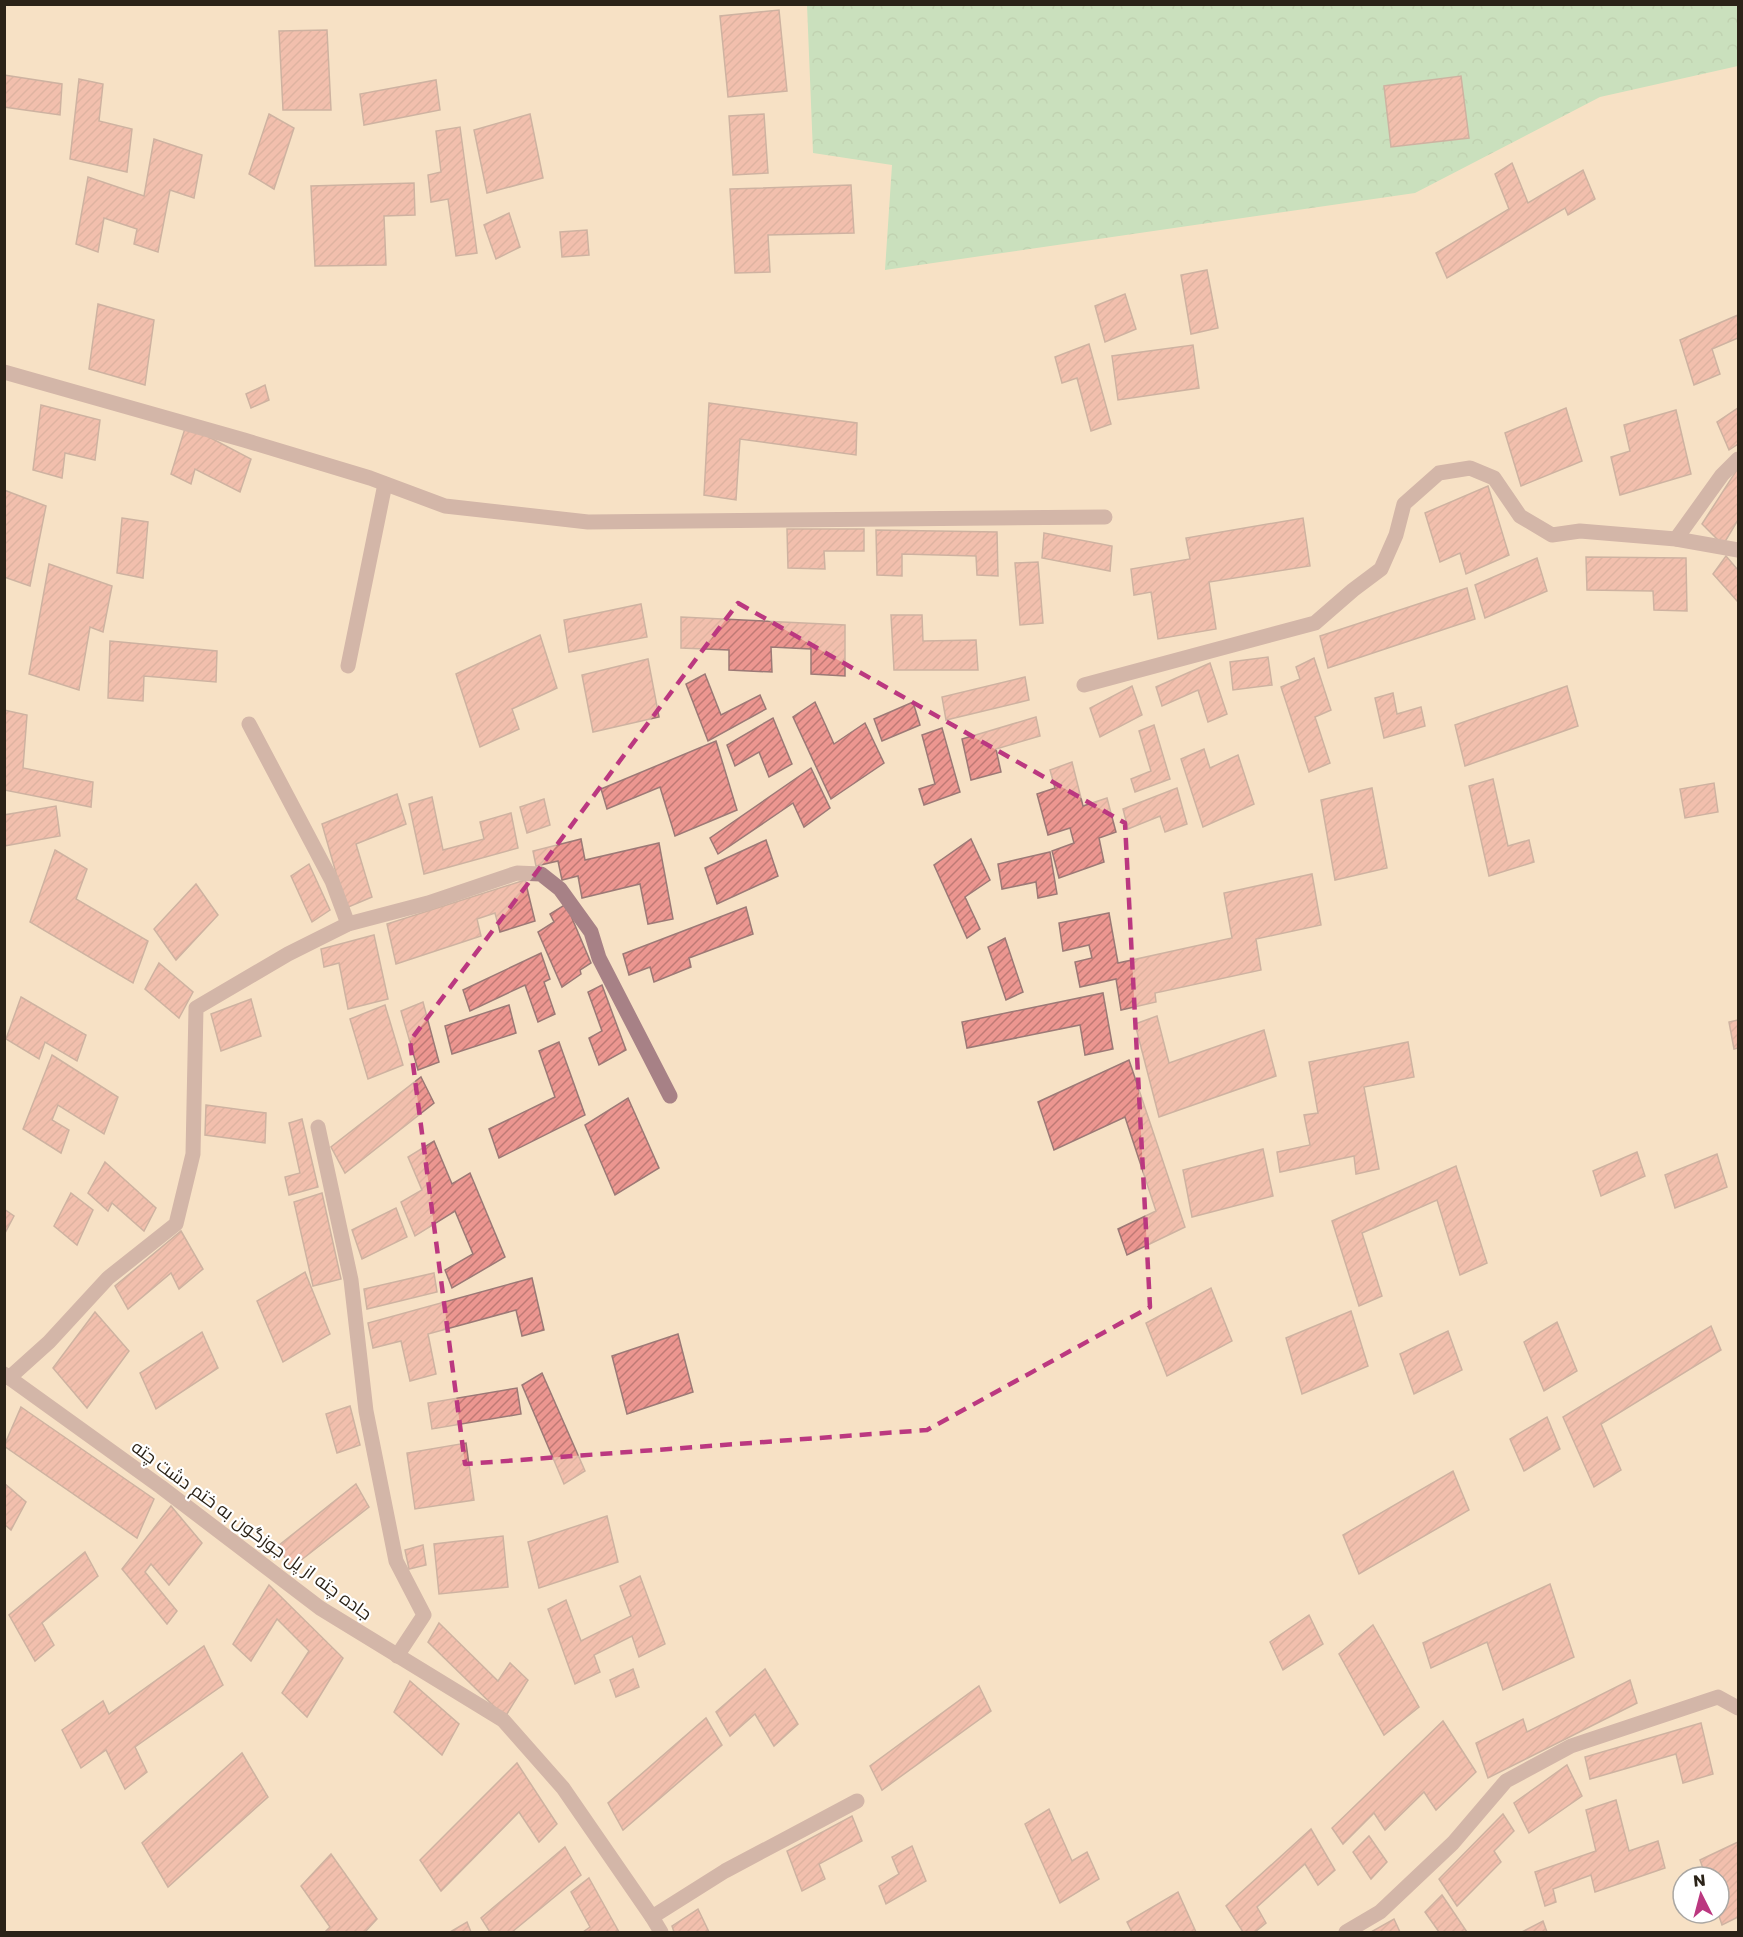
<svg xmlns="http://www.w3.org/2000/svg" width="1743" height="1937" viewBox="0 0 1743 1937" font-family="Poppins,Cairo,sans-serif">
<style>
.forest{fill:url(#forest-crowns)}
.building{fill:url(#building-hatch);stroke:#9c7976;stroke-width:1.5}
.lines{fill:none;stroke-linecap:round;stroke-linejoin:round}
.minor{stroke:#a78186;stroke-width:15}
.marked{fill:none;stroke:#bb3880;stroke-width:4.5;stroke-dasharray:12 8;stroke-linejoin:round}
.labels{text-anchor:middle;dominant-baseline:central;stroke-width:4.5;stroke-linejoin:round;paint-order:stroke}
.street-label{font-size:18px;fill:#2b2318;stroke:#fff}
</style>
<defs>
<pattern id="forest-crowns" width="20" height="18" patternUnits="userSpaceOnUse" patternTransform="scale(1.5)"><rect width="20" height="18" fill="#92deb3"/><path d="M2 6a3 3 0 1 1 6 0M12 15a3 3 0 1 1 6 0" fill="none" stroke="#7ebe99"/></pattern>
<pattern id="building-hatch" width="6" height="6" patternUnits="userSpaceOnUse" patternTransform="scale(1.5)"><rect width="6" height="6" fill="#ec9690"/><path d="M-1 1l2-2M0 6l6-6M5 7l2-2" fill="none" stroke="#bf7a75"/></pattern>
</defs>
<rect width="100%" height="100%" fill="#f7e1c5"/>
<path class="forest" d="M807,5H1738V66L1600,97L1415,193L885,270L892,165L813,153Z"/>
<g class="building">
<path d="M779,10L787,91L728,97L720,16Z"/>
<path d="M327,30L331,110H283L279,31Z"/>
<path d="M4,75L62,84L60,115L4,107Z"/>
<path d="M1461,76L1469,138L1391,147L1384,86Z"/>
<path d="M79,79L103,84L99,121L132,129L127,172L70,159Z"/>
<path d="M436,80L440,110L364,125L360,94Z"/>
<path d="M269,114L294,128L274,189L249,174Z"/>
<path d="M530,114L543,178L487,193L474,130Z"/>
<path d="M764,114L768,173L733,175L729,116Z"/>
<path d="M460,127L477,253L456,256L448,199L431,202L428,175L441,172L436,131Z"/>
<path d="M154,139L202,155L194,198L170,190L158,252L134,244L137,229L104,218L98,252L76,244L88,177L144,196Z"/>
<path d="M1512,163L1528,203L1583,170L1595,199L1568,215L1565,208L1447,278L1436,253L1509,209L1495,174Z"/>
<path d="M414,183L415,215L384,216L386,265L315,266L311,186Z"/>
<path d="M851,185L854,233L768,235L770,272L735,273L730,189Z"/>
<path d="M509,213L520,247L496,259L484,225Z"/>
<path d="M587,230L589,255L562,257L560,232Z"/>
<path d="M1207,270L1218,328L1191,334L1181,275Z"/>
<path d="M1125,294L1136,329L1105,342L1095,306Z"/>
<path d="M98,304L154,320L145,385L89,369Z"/>
<path d="M1738,315V338L1712,349L1720,374L1694,385L1680,340Z"/>
<path d="M1089,344L1111,424L1091,431L1077,378L1062,383L1055,357Z"/>
<path d="M1193,345L1199,388L1118,400L1112,356Z"/>
<path d="M265,385L269,400L251,408L246,394Z"/>
<path d="M709,403L857,423L856,455L740,439L736,500L704,495Z"/>
<path d="M41,405L100,420L95,460L65,453L62,478L33,470Z"/>
<path d="M1566,408L1582,461L1521,486L1505,433Z"/>
<path d="M1738,408V444L1729,450L1717,422Z"/>
<path d="M1676,410L1691,474L1620,495L1611,457L1630,451L1624,425Z"/>
<path d="M186,425L251,459L240,492L195,469L191,484L171,474Z"/>
<path d="M1738,468V520L1723,545L1702,524Z"/>
<path d="M1488,486L1509,555L1466,574L1460,553L1440,562L1425,513Z"/>
<path d="M4,490L46,506L30,586L4,577Z"/>
<path d="M122,518L148,522L143,578L117,573Z"/>
<path d="M1303,518L1310,566L1209,582L1216,629L1158,639L1151,592L1134,595L1131,569L1190,559L1186,538Z"/>
<path d="M787,529H864V551H824L825,569L788,568Z"/>
<path d="M876,530L997,532L998,576L977,575L976,556L902,554V576L877,575Z"/>
<path d="M1044,533L1112,546L1110,571L1042,558Z"/>
<path d="M1726,556L1738,570V602L1713,574Z"/>
<path d="M1586,557L1686,558L1687,611L1654,610L1653,591L1587,590Z"/>
<path d="M1537,558L1547,591L1485,618L1475,585Z"/>
<path d="M1038,562L1043,623L1020,625L1015,563Z"/>
<path d="M49,564L112,586L103,632L90,627L79,690L29,674Z"/>
<path d="M1467,588L1475,619L1328,668L1320,636Z"/>
<path d="M641,604L647,637L569,652L564,620Z"/>
<path d="M891,615H922L923,641L976,640L978,670H894Z"/>
<path d="M681,617L845,625V676L811,674V649L771,647L772,672L729,670V650L681,648Z"/>
<path d="M540,635L557,688L512,709L519,729L480,747L456,674Z"/>
<path d="M110,641L217,651L216,682L144,676L143,701L108,698Z"/>
<path d="M1268,657L1272,685L1233,690L1230,662Z"/>
<path d="M1314,658L1331,710L1315,717L1330,763L1309,772L1281,687L1300,679L1296,667Z"/>
<path d="M648,659L659,717L593,732L582,675Z"/>
<path d="M1210,663L1227,714L1208,722L1198,690L1162,706L1156,687Z"/>
<path d="M705,674L721,715L760,695L766,709L708,741L686,684Z"/>
<path d="M1025,677L1029,700L946,720L942,697Z"/>
<path d="M1132,686L1142,715L1100,737L1090,708Z"/>
<path d="M1567,686L1578,726L1465,766L1455,725Z"/>
<path d="M1393,693L1397,714L1421,707L1425,726L1384,738L1375,698Z"/>
<path d="M815,702L834,744L865,723L884,763L831,799L793,717Z"/>
<path d="M913,702L920,725L882,741L874,719Z"/>
<path d="M4,710L27,715L23,768L93,782L91,807L4,790Z"/>
<path d="M1036,717L1040,736L996,749L1001,772L971,780L962,739Z"/>
<path d="M773,718L792,764L769,777L759,752L735,766L727,745Z"/>
<path d="M1154,725L1170,779L1135,792L1131,779L1151,771L1139,731Z"/>
<path d="M942,728L960,792L924,805L919,789L935,784L922,735Z"/>
<path d="M716,741L737,810L675,836L660,787L607,809L601,789Z"/>
<path d="M1204,749L1210,768L1238,755L1254,804L1203,827L1181,759Z"/>
<path d="M1072,762L1083,806L1107,798L1116,832L1099,838L1104,862L1059,878L1052,851L1074,843L1070,828L1048,835L1037,794L1055,788L1050,770Z"/>
<path d="M811,768L830,808L804,827L793,803L718,854L710,838Z"/>
<path d="M1493,779L1508,846L1529,840L1534,862L1489,876L1469,786Z"/>
<path d="M1714,783L1718,812L1685,818L1680,789Z"/>
<path d="M1177,788L1187,824L1165,832L1160,816L1128,829L1123,809Z"/>
<path d="M1372,788L1387,868L1335,880L1321,800Z"/>
<path d="M397,794L406,824L356,844L372,897L346,908L322,824Z"/>
<path d="M432,797L443,850L484,839L480,822L511,813L518,848L424,874L409,804Z"/>
<path d="M544,799L550,825L527,833L520,807Z"/>
<path d="M56,806L60,836L4,846V815Z"/>
<path d="M581,839L585,860L659,843L673,919L648,924L640,884L582,898L578,876L562,880L558,861L536,866L533,851Z"/>
<path d="M971,839L990,880L965,897L980,929L967,938L934,865Z"/>
<path d="M766,840L778,876L717,904L705,868Z"/>
<path d="M55,850L87,869L76,899L148,941L133,983L30,922Z"/>
<path d="M1050,852L1057,894L1038,898L1036,882L1002,889L998,864Z"/>
<path d="M309,864L330,910L312,922L291,876Z"/>
<path d="M1312,874L1321,925L1256,939L1261,970L1155,993L1156,1002L1121,1010L1116,979L1080,987L1075,962L1092,958L1089,945L1063,951L1059,923L1109,913L1118,963L1232,938L1224,893Z"/>
<path d="M525,880L535,921L500,932L495,913L477,919L481,936L396,964L387,924Z"/>
<path d="M196,884L218,915L176,960L154,929Z"/>
<path d="M566,904L591,963L580,970L581,974L562,987L538,932L554,922L550,914Z"/>
<path d="M746,907L753,934L689,958L691,967L654,982L650,967L629,975L623,954Z"/>
<path d="M374,935L388,999L348,1009L339,963L324,967L321,949Z"/>
<path d="M1005,938L1023,992L1006,1000L988,947Z"/>
<path d="M541,953L550,979L544,982L555,1014L538,1022L525,985L470,1011L463,990Z"/>
<path d="M159,963L193,992L179,1018L145,989Z"/>
<path d="M602,985L626,1050L599,1065L589,1038L602,1031L588,992Z"/>
<path d="M1103,993L1113,1049L1085,1055L1080,1025L967,1048L962,1022Z"/>
<path d="M21,997L86,1035L77,1061L45,1042L39,1059L6,1039Z"/>
<path d="M251,999L261,1036L221,1051L211,1014Z"/>
<path d="M423,1002L439,1062L418,1070L401,1011Z"/>
<path d="M385,1005L403,1065L368,1079L350,1019Z"/>
<path d="M509,1005L516,1033L452,1054L445,1026Z"/>
<path d="M1157,1016L1169,1063L1264,1030L1276,1076L1159,1117L1135,1024Z"/>
<path d="M1738,1020V1048L1734,1049L1729,1022Z"/>
<path d="M559,1042L585,1115L499,1158L489,1129L555,1097L539,1051Z"/>
<path d="M1408,1042L1414,1077L1364,1087L1379,1169L1356,1174L1354,1156L1280,1172L1277,1152L1310,1145L1304,1115L1318,1113L1309,1062Z"/>
<path d="M52,1055L118,1097L104,1134L58,1105L52,1120L69,1130L61,1153L23,1129Z"/>
<path d="M1129,1060L1185,1227L1127,1255L1118,1229L1156,1211L1125,1117L1054,1150L1038,1102Z"/>
<path d="M421,1077L434,1103L345,1173L331,1147Z"/>
<path d="M628,1098L659,1168L615,1195L585,1125Z"/>
<path d="M206,1105L266,1113L265,1143L205,1135Z"/>
<path d="M302,1119L318,1187L289,1195L285,1177L300,1173L289,1123Z"/>
<path d="M434,1141L452,1184L470,1173L505,1257L452,1288L445,1270L473,1254L455,1211L415,1236L401,1202L422,1190L408,1157Z"/>
<path d="M1263,1149L1273,1196L1192,1217L1183,1170Z"/>
<path d="M1637,1152L1645,1176L1601,1196L1593,1171Z"/>
<path d="M1717,1154L1727,1187L1675,1208L1665,1175Z"/>
<path d="M105,1162L156,1208L144,1231L112,1203L108,1211L88,1193Z"/>
<path d="M1456,1166L1487,1263L1460,1275L1437,1200L1362,1233L1382,1296L1359,1306L1332,1221Z"/>
<path d="M71,1193L93,1210L77,1245L54,1226Z"/>
<path d="M322,1193L341,1279L313,1286L294,1202Z"/>
<path d="M396,1208L407,1237L362,1259L352,1230Z"/>
<path d="M4,1209L14,1216L4,1235Z"/>
<path d="M181,1231L203,1269L179,1289L171,1273L128,1309L115,1286Z"/>
<path d="M305,1272L330,1334L283,1362L257,1301Z"/>
<path d="M434,1273L437,1292L367,1309L364,1289Z"/>
<path d="M532,1278L544,1330L522,1336L516,1310L428,1334L436,1374L410,1381L401,1341L373,1348L368,1323Z"/>
<path d="M1211,1288L1232,1341L1167,1376L1146,1323Z"/>
<path d="M1351,1311L1368,1366L1302,1394L1286,1338Z"/>
<path d="M95,1312L129,1351L87,1408L53,1368Z"/>
<path d="M1557,1322L1577,1371L1544,1391L1524,1342Z"/>
<path d="M1711,1326L1721,1350L1601,1424L1621,1470L1594,1487L1563,1417Z"/>
<path d="M1448,1331L1462,1370L1414,1394L1400,1354Z"/>
<path d="M202,1332L218,1368L156,1409L140,1373Z"/>
<path d="M678,1334L693,1392L627,1414L612,1356Z"/>
<path d="M542,1373L585,1471L564,1484L522,1385Z"/>
<path d="M517,1388L521,1414L432,1429L428,1403Z"/>
<path d="M350,1406L360,1445L337,1453L326,1414Z"/>
<path d="M21,1407L154,1499L137,1538L4,1446Z"/>
<path d="M1547,1417L1560,1449L1524,1471L1510,1439Z"/>
<path d="M466,1443L474,1500L415,1509L407,1453Z"/>
<path d="M1453,1471L1469,1510L1359,1574L1343,1535Z"/>
<path d="M4,1483L26,1502L11,1530L4,1524Z"/>
<path d="M356,1484L369,1507L291,1568L278,1546Z"/>
<path d="M171,1506L202,1543L169,1585L151,1564L145,1572L177,1611L167,1624L122,1569Z"/>
<path d="M607,1516L618,1562L539,1588L528,1542Z"/>
<path d="M503,1536L508,1587L439,1594L434,1544Z"/>
<path d="M423,1545L426,1565L409,1569L405,1550Z"/>
<path d="M85,1552L98,1576L42,1623L54,1645L35,1661L9,1615Z"/>
<path d="M640,1576L665,1644L639,1657L632,1636L594,1655L600,1672L575,1684L548,1609L566,1600L581,1641L631,1616L620,1586Z"/>
<path d="M1550,1584L1574,1657L1503,1690L1487,1642L1431,1668L1423,1643Z"/>
<path d="M269,1585L343,1658L307,1717L282,1693L309,1651L277,1619L251,1661L233,1644Z"/>
<path d="M1309,1615L1323,1644L1283,1670L1270,1642Z"/>
<path d="M439,1623L498,1681L510,1663L528,1680L505,1717L428,1642Z"/>
<path d="M1373,1625L1419,1707L1384,1735L1339,1654Z"/>
<path d="M204,1646L223,1685L135,1747L147,1772L125,1789L106,1750L81,1768L62,1730L103,1701L109,1714Z"/>
<path d="M633,1669L639,1687L616,1697L610,1680Z"/>
<path d="M765,1669L798,1724L774,1746L755,1714L730,1736L716,1712Z"/>
<path d="M1630,1680L1637,1703L1488,1778L1476,1743L1523,1719L1527,1732Z"/>
<path d="M410,1681L459,1724L442,1755L394,1712Z"/>
<path d="M979,1686L991,1711L882,1790L870,1766Z"/>
<path d="M706,1718L722,1745L623,1830L608,1803Z"/>
<path d="M1443,1721L1476,1772L1436,1810L1424,1792L1385,1830L1374,1813L1343,1844L1332,1828Z"/>
<path d="M1701,1723L1713,1774L1683,1783L1676,1754L1590,1779L1585,1757Z"/>
<path d="M242,1753L268,1797L168,1887L142,1843Z"/>
<path d="M517,1763L557,1824L539,1842L519,1812L441,1891L420,1860Z"/>
<path d="M1567,1765L1582,1796L1529,1833L1514,1803Z"/>
<path d="M1616,1800L1629,1851L1658,1841L1665,1868L1595,1892L1591,1875L1553,1889L1556,1902L1545,1906L1535,1872L1596,1851L1586,1810Z"/>
<path d="M1049,1809L1072,1861L1087,1852L1099,1879L1060,1903L1025,1824Z"/>
<path d="M1503,1814L1514,1831L1494,1851L1501,1862L1457,1906L1439,1879Z"/>
<path d="M852,1816L862,1841L819,1864L825,1879L802,1891L787,1851Z"/>
<path d="M1311,1829L1335,1870L1318,1885L1305,1864L1257,1907L1266,1923L1255,1932H1243L1226,1906Z"/>
<path d="M1369,1836L1387,1862L1371,1879L1353,1852Z"/>
<path d="M1738,1842V1917L1722,1925L1718,1913L1719,1877H1706L1700,1860Z"/>
<path d="M912,1846L926,1881L886,1904L879,1886L899,1874L892,1857Z"/>
<path d="M565,1847L581,1875L512,1932H490L481,1918Z"/>
<path d="M331,1854L377,1919L365,1932H325L330,1927L301,1886Z"/>
<path d="M589,1878L619,1932H583L590,1927L571,1892Z"/>
<path d="M1178,1892L1196,1932H1132L1127,1922Z"/>
<path d="M1442,1895L1467,1932H1439L1425,1912Z"/>
<path d="M698,1909L709,1932H674L672,1926Z"/>
<path d="M1394,1919L1400,1932H1371Z"/>
<path d="M1543,1921L1547,1932H1522Z"/>
<path d="M467,1922L471,1932H450Z"/>
</g>
<g class="lines">
<g class="minor">
<path d="M4,372L244,440L370,478L445,506L588,522L1105,517"/>
<path d="M1676,539L1722,475L1738,459"/>
<path d="M348,666L385,484"/>
<path d="M1084,685L1315,623L1353,590L1381,569L1396,535L1404,504L1439,473L1470,468L1494,478L1520,516L1552,535L1580,531L1676,539L1738,550"/>
<path d="M249,724L332,881L348,924"/>
<path d="M318,1127L351,1280L366,1411L396,1561L424,1615L397,1656"/>
<path d="M4,1374L161,1487L320,1608L503,1720L563,1788L652,1917L661,1932"/>
<path d="M9,1378L49,1342L108,1278L176,1224L193,1154L196,1008L288,954L348,924L428,903L517,873L541,874L560,889L591,932L599,958L670,1096"/>
<path d="M652,1917L725,1871L857,1801"/>
<path d="M1346,1932L1380,1912L1453,1843L1506,1781L1571,1746L1718,1697L1738,1708"/>
</g>
</g>
<path d="M0 0H1743V1937H0ZM738,603L1125,823L1150,1307L927,1430L465,1464L410,1041Z" fill="#f7e1c5" fill-opacity=".55" fill-rule="evenodd"/>
<path class="marked" d="M738,603L1125,823L1150,1307L927,1430L465,1464L410,1041Z"/>
<g class="labels">
<g class="street-label">
<text transform="translate(252 1530) rotate(36)">جاده چته از پل جوزگون به ختم دشت چته</text>
</g>
</g>
<rect width="1743" height="1937" fill="none" stroke="#2b2318" stroke-width="12"/>
<g transform="translate(1701 1895) rotate(354)"><circle r="28" fill="#ffffff" stroke="#aaa7a3" stroke-width="1.5"/>
<path d="M0-4.5L10 22L0 15L-10 22Z" fill="#bb3880"/>
<text y="-9" font-size="16" font-weight="bold" text-anchor="middle" fill="#2b2318">N</text>
</g>
</svg>
